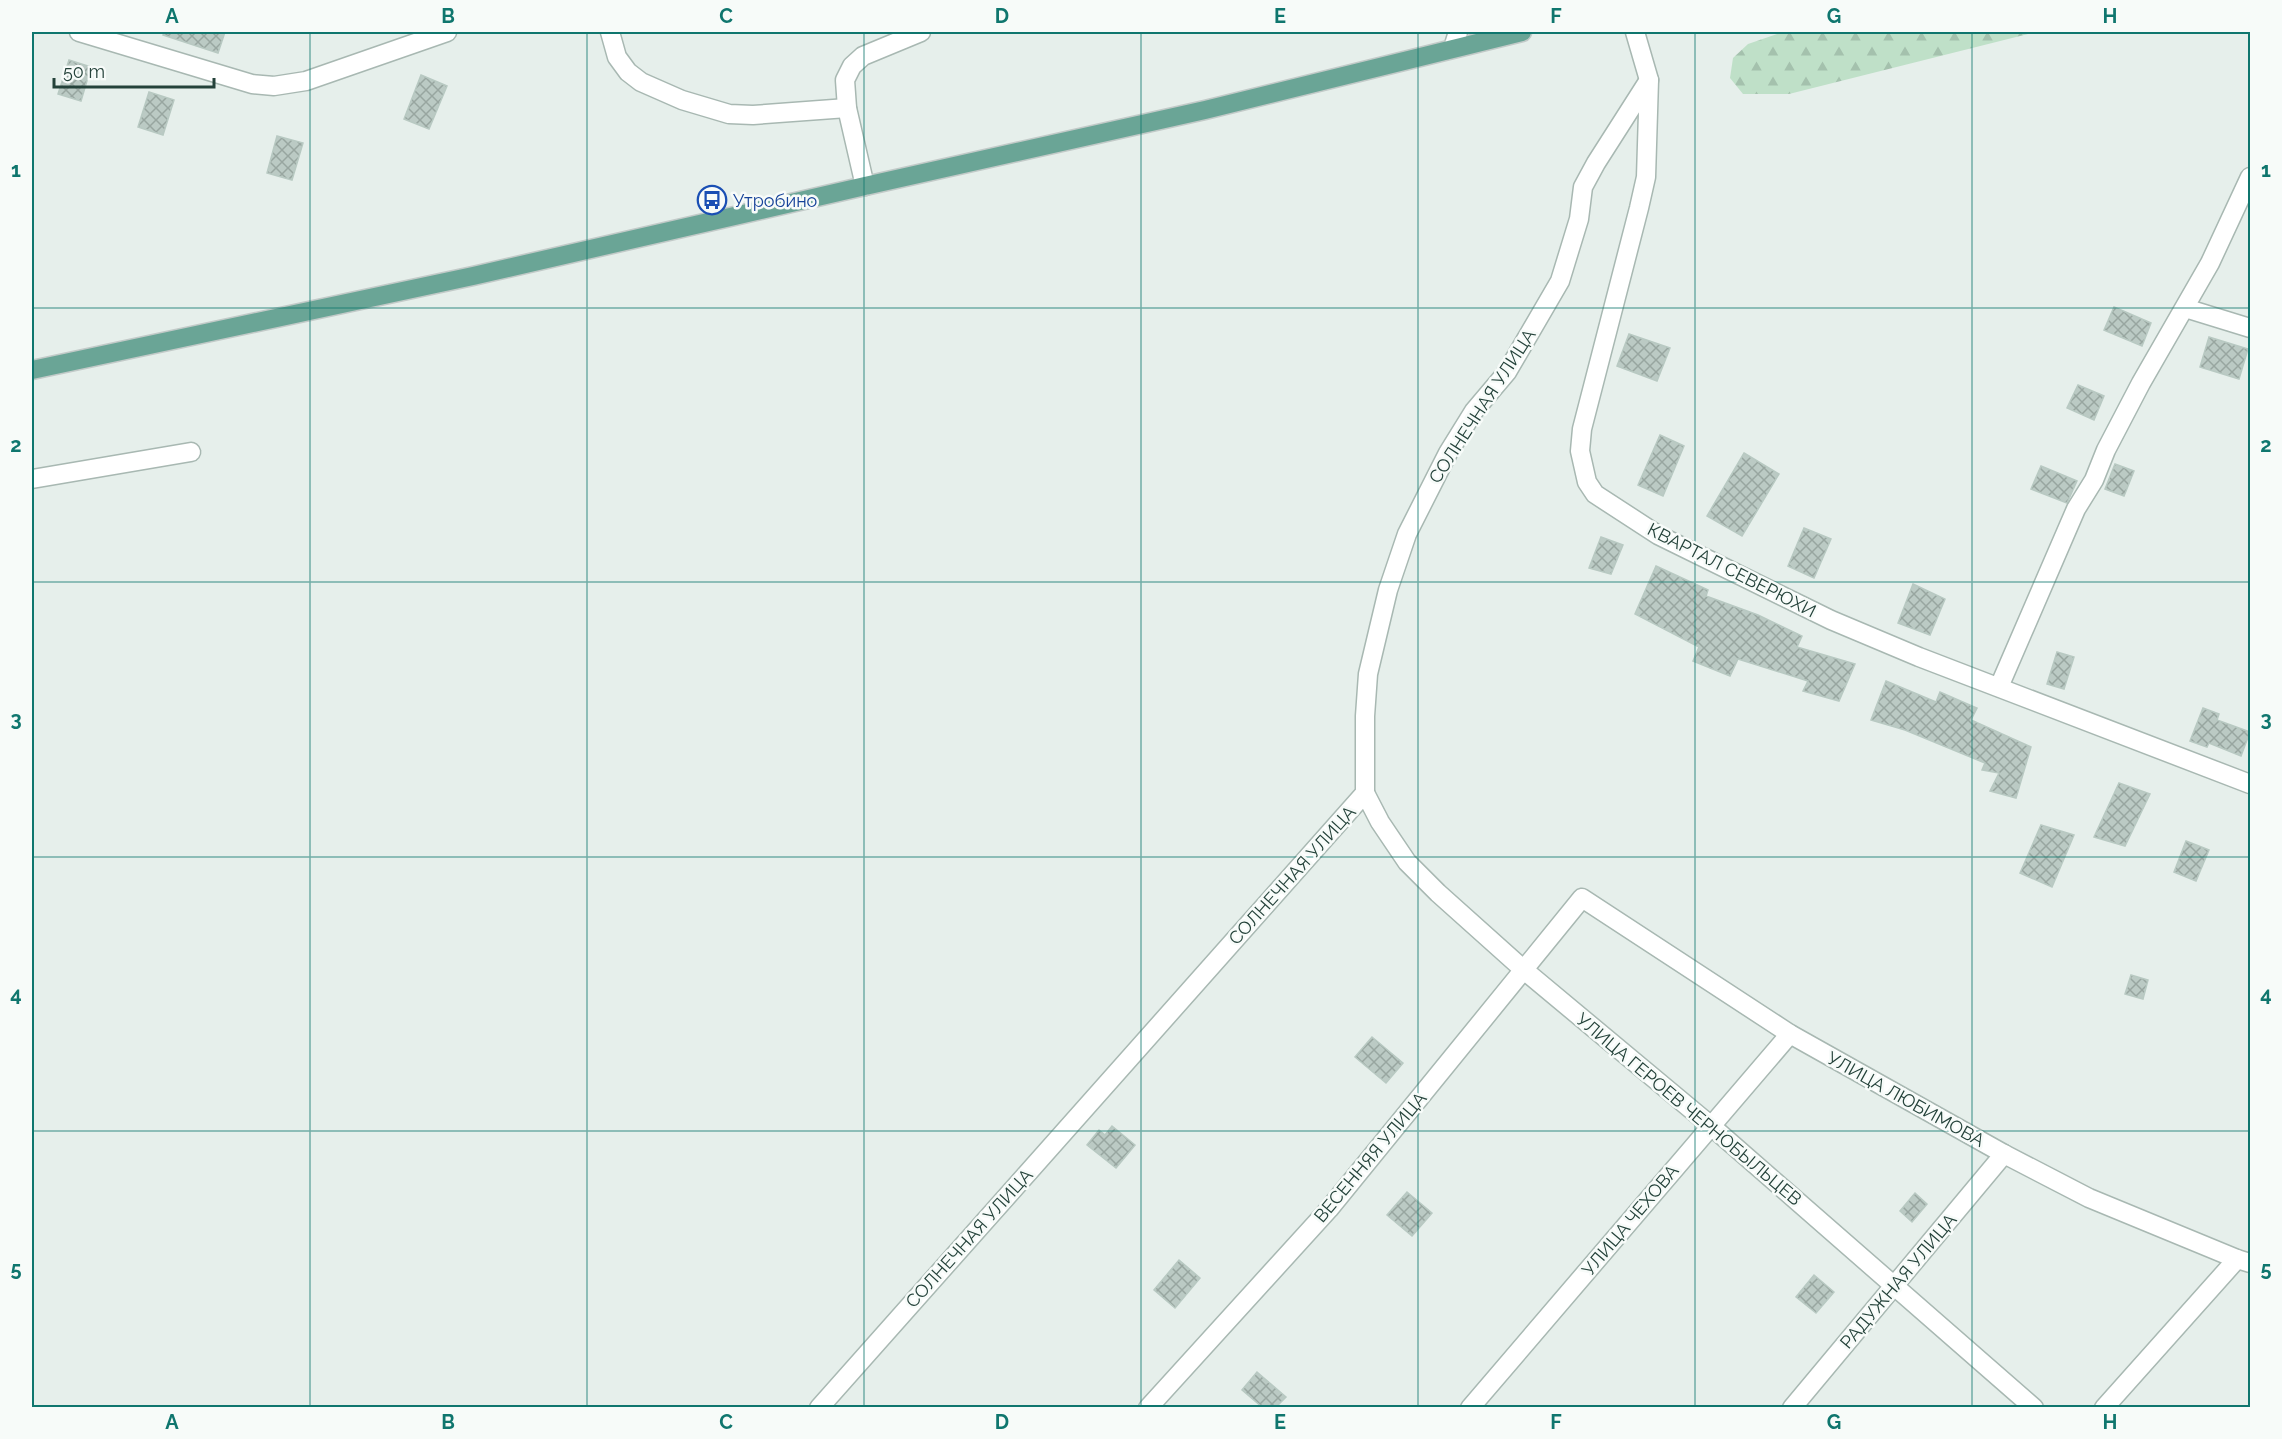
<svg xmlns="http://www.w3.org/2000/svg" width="2282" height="1439" viewBox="0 0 2282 1439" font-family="Raleway,sans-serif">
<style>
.forest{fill:url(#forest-firs)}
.building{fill:url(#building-cross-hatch);stroke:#b8c9c2;stroke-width:1.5}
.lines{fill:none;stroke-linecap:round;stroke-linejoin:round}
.minor-casing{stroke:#a8b8b2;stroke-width:21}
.major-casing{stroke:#c2cac8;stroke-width:21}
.minor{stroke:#fff;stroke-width:18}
.major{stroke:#6aa596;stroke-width:18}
.grid{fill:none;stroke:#0f766e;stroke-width:1.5;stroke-opacity:0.55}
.labels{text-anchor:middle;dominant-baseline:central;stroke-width:5;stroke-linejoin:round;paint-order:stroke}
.transit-label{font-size:18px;fill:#164399;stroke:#f7fbf9;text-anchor:start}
.street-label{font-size:18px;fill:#24423a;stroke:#f7fbf9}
.neatline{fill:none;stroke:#0f766e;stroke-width:2}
.grid-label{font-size:20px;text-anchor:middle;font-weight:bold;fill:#0f766e}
</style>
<defs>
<pattern id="forest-firs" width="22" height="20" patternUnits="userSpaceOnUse" patternTransform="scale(1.5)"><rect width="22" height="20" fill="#bfe0c8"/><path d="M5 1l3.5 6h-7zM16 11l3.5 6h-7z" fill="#a4c1ad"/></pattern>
<pattern id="building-cross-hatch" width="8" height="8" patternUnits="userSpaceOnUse" patternTransform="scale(1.5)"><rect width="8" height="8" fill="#bbcac4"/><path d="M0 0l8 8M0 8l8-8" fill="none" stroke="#98a6a0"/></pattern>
</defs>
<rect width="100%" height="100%" fill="#e6efeb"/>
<path class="forest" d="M1783,32H2036L1789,94H1743L1730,78L1733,58L1748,44Z"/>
<g class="building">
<path d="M164,32H225L218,53L163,35Z"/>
<path d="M69,60L91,67L81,101L58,94Z"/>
<path d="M421,75L447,86L429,129L404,119Z"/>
<path d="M149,92L174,100L163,135L138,127Z"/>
<path d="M277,136L303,143L292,180L267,173Z"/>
<path d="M2114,307L2151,323L2142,346L2104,330Z"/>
<path d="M1629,334L1670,348L1657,381L1617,366Z"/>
<path d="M2209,337L2248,349L2239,379L2200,367Z"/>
<path d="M2078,385L2104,396L2094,420L2067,408Z"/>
<path d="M1660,435L1684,446L1663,496L1638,485Z"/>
<path d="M1744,453L1779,474L1742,536L1707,516Z"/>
<path d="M2115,464L2134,471L2124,496L2105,489Z"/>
<path d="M2041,466L2077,481L2067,503L2031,489Z"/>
<path d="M1804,528L1831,539L1814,578L1788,566Z"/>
<path d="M1601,537L1623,545L1611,574L1589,568Z"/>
<path d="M1656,566L1708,590L1706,596L1758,615L1802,636L1797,647L1855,664L1839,701L1803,691L1808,681L1738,659L1730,676L1693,661L1699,647L1635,614Z"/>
<path d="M1913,584L1945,599L1930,635L1898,623Z"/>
<path d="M2057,652L2074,657L2064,689L2047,684Z"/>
<path d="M1886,681L1936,702L1940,692L1977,708L1971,720L2031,747L2016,798L1990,791L1999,773L1982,770L1985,763L1905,730L1871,720Z"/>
<path d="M2203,708L2219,714L2217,720L2250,732L2241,756L2209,743L2207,747L2190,741Z"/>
<path d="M2119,783L2150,794L2125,846L2094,837Z"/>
<path d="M2041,825L2074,835L2052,887L2020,873Z"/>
<path d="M2186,841L2209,850L2196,881L2174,872Z"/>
<path d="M2131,975L2148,980L2143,999L2125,994Z"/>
<path d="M1372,1037L1403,1063L1386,1083L1355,1057Z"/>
<path d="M1112,1126L1135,1145L1116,1168L1087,1145L1099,1130L1105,1135Z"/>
<path d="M1407,1192L1432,1213L1412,1236L1387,1215Z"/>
<path d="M1915,1193L1927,1204L1912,1222L1900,1211Z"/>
<path d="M1179,1260L1200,1278L1175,1308L1154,1290Z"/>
<path d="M1814,1275L1834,1292L1816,1313L1796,1297Z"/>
<path d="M1257,1372L1286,1397L1276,1407H1262L1242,1390Z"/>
</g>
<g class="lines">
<g class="minor-casing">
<g id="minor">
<path d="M79,32L252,84L274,86L306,81L447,32"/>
<path d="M610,32L617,57L628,72L641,82L682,100L729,114L753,115L847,108"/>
<path d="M1635,32L1649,80L1646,177L1639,208L1582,429L1580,451L1587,482L1595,494L1658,535L1831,620L1919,657L2250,784"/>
<path d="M1453,48L1458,32"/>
<path d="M865,186L847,108L845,80L852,66L863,56L921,32"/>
<path d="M2185,308L2250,328"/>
<path d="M32,479L191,452"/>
<path d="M1999,687L2076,509L2094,480L2106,450L2141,383L2210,263L2250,177"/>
<path d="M1365,793L1380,822L1407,862L1438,893L1524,970L1710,1125L2034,1408"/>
<path d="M819,1408L1365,793V716L1368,674L1388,590L1407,534L1448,453L1474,411L1507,372L1560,281L1579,219L1583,187L1596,163L1649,80"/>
<path d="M1148,1408L1329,1209L1582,898L1790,1034L2004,1154L2089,1198L2237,1259L2250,1263"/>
<path d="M1470,1408L1790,1034"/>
<path d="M1792,1408L2004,1154"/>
<path d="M2104,1408L2237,1259"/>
</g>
</g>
<g class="major-casing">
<path id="major" d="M32,370L473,276L865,186L1205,110L1522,32"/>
</g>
<use href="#minor" class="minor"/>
<use href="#major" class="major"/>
</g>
<path class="grid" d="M310,32V1408M587,32V1408M864,32V1408M1141,32V1408M1418,32V1408M1695,32V1408M1972,32V1408M32,308H2250M32,582H2250M32,857H2250M32,1131H2250"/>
<defs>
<g id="bus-ring" transform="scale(1.5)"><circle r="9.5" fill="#f7fbf9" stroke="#1a4fb4" stroke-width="1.5"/><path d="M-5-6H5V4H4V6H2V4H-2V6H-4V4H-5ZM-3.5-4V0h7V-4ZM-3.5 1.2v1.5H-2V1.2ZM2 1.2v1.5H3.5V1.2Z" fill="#1a4fb4"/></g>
</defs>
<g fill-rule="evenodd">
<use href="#bus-ring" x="712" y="200"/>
</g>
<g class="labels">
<g class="transit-label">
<text x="733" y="200">Утробино</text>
</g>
<g class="street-label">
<text transform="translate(1482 406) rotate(-57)">СОЛНЕЧНАЯ УЛИЦА</text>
<text transform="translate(1732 570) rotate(27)">КВАРТАЛ СЕВЕРЮХИ</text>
<text transform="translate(1292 875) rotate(-48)">СОЛНЕЧНАЯ УЛИЦА</text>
<text transform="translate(1906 1099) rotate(29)">УЛИЦА ЛЮБИМОВА</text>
<text transform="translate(1689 1109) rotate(40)">УЛИЦА ГЕРОЕВ ЧЕРНОБЫЛЬЦЕВ</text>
<text transform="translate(1370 1157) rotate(-50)">ВЕСЕННЯЯ УЛИЦА</text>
<text transform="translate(1630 1220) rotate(-50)">УЛИЦА ЧЕХОВА</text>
<text transform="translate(969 1238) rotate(-48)">СОЛНЕЧНАЯ УЛИЦА</text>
<text transform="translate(1898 1281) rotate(-50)">РАДУЖНАЯ УЛИЦА</text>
</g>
</g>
<rect width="2282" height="1439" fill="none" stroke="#f7fbf9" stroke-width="66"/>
<path d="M54 78v9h160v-9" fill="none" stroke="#24423a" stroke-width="3"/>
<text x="63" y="78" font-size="18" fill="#24423a" stroke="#f7fbf9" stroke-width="4.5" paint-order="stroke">50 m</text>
<rect x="33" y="33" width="2216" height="1373" class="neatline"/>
<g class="grid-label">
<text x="172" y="23">A</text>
<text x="448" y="23">B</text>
<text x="726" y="23">C</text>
<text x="1002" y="23">D</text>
<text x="1280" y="23">E</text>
<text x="1556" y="23">F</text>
<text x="1834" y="23">G</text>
<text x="2110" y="23">H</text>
<text x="16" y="177">1</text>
<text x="2266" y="177">1</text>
<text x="16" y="452">2</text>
<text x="2266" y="452">2</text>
<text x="16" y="726">3</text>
<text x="2266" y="726">3</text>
<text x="16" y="1001">4</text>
<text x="2266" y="1001">4</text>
<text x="16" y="1276">5</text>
<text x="2266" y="1276">5</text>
<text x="172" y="1429">A</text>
<text x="448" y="1429">B</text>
<text x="726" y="1429">C</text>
<text x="1002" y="1429">D</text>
<text x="1280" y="1429">E</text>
<text x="1556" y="1429">F</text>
<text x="1834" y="1429">G</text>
<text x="2110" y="1429">H</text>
</g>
</svg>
